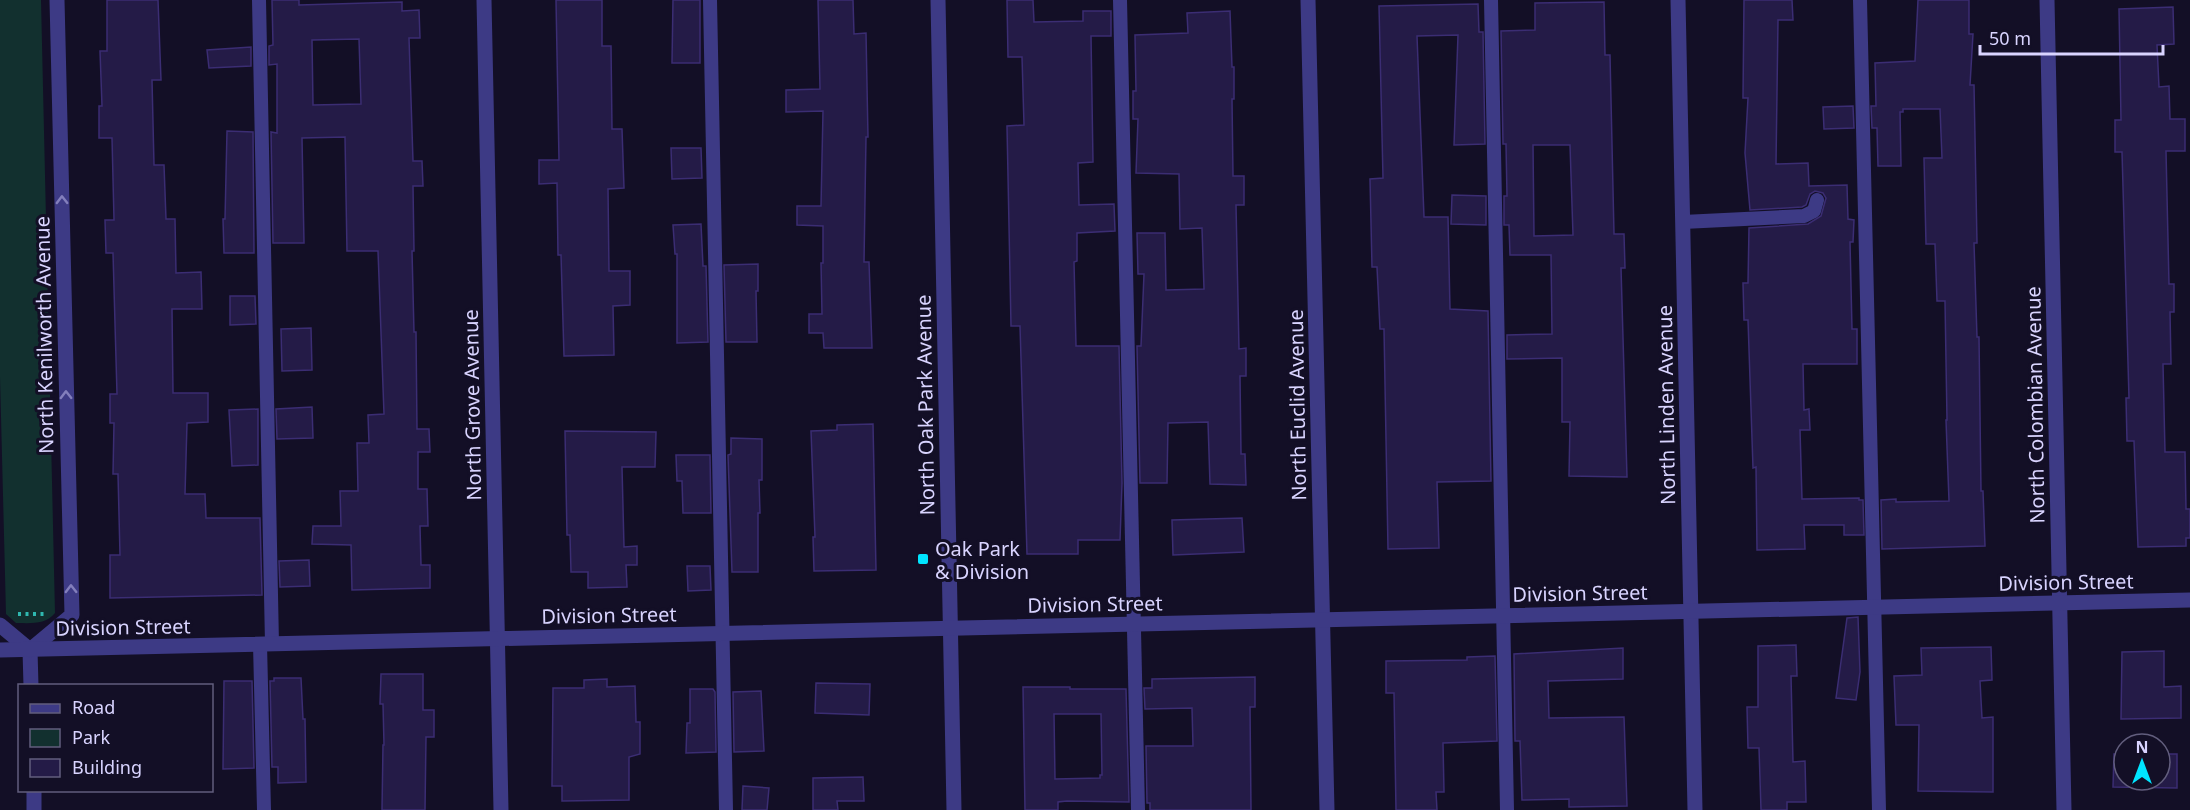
<svg xmlns="http://www.w3.org/2000/svg" width="2190" height="810" viewBox="0 0 2190 810" font-family="'Noto Sans',sans-serif">
<style>
.green{fill:#12302f}
.building{fill:#241b47;stroke:#3b2d73;stroke-width:1.5;fill-rule:evenodd}
.lines{fill:none;stroke-linecap:round;stroke-linejoin:round}
.path{stroke:#2fb8b0;stroke-width:4;stroke-dasharray:3 4.5;stroke-linecap:butt}
.service{stroke:#3d3a85;stroke-width:14}
.minor{stroke:#3d3a85;stroke-width:15}
.tertiary{stroke:#3d3a85;stroke-width:15}
.oneway{stroke:#837fbc}
.poi-dot{fill:#00e5ff;stroke:#130f26;stroke-width:2}
.labels{text-anchor:middle;dominant-baseline:central;stroke-width:6;stroke-linejoin:round;paint-order:stroke}
.street-label{font-size:20px;fill:#d9d4ff;stroke:#130f26}
.poi-label{font-size:20px;fill:#d9d4ff;stroke:#130f26;text-anchor:start}
</style>
<rect width="100%" height="100%" fill="#130f26"/>
<path class="green" d="M0,0H41L55,613C45,625 31,623 16,623L6,614L0,377Z"/>
<g class="building">
<path d="M107,0H158L161,80H152L154,165H164L166,219H175L176,273L201,272L202,309H172L173,393H208V422L187,423L185,494H205L206,518H260L262,595L110,598V555H120L118,474H113L114,423H110V394H117L113,253H106L105,220H114L112,138H99V106H102L100,51H107Z"/>
<path d="M272,0H299V5L402,2V11L419,10L420,38H409L413,161H422L423,186H413L414,251H412L414,332H416L417,429H429L430,452H418V489H427L428,526H420L421,565H430V588L352,590L351,545L312,544L313,526H341L340,491H358L357,443H369L368,415L384,414L378,251H347L345,137L302,138L304,243H273L271,132L277,133V64L269,65V46L273,45ZM359,39L361,104L313,105L312,40Z"/>
<path d="M556,0H602V46H611L612,129H622L624,188L608,189L609,271H630V305L613,306L614,355L564,356L561,255H558L557,183L539,184V160H559Z"/>
<path d="M673,0H700V63H672Z"/>
<path d="M818,0H853L854,34L866,33L868,137H866L864,262H869L872,348H824L823,333H809V314H822L821,263H823V226L797,225V206H821L823,111L786,112V90L820,89Z"/>
<path d="M1007,0H1033L1034,22L1083,21V11H1111V36H1091L1093,162L1078,163L1079,205L1114,204L1115,231L1077,233V261L1074,262L1076,346H1119L1122,483L1120,540H1078V554H1027L1020,326H1011L1007,126L1024,125L1022,57H1008Z"/>
<path d="M1744,0H1792L1793,20H1778L1776,164L1808,163L1809,186L1847,185L1848,219L1854,220L1853,242H1850L1852,329H1857V364H1803L1804,410L1809,409L1810,430H1800L1802,499L1859,498V500H1863L1864,535H1844V525H1804L1805,549L1757,550L1756,467L1753,468L1748,320H1744L1743,283H1748L1749,228L1808,224L1821,216L1826,198L1823,193L1815,191L1810,194L1806,205L1802,207L1750,210L1745,153L1748,98H1743Z"/>
<path d="M1918,0H1969V34H1973L1970,85H1974L1977,243H1974L1977,337H1979L1981,491H1983L1985,546L1882,549L1881,500L1896,499V502L1949,501L1946,420H1947L1945,301H1937L1935,244H1926L1924,158H1942L1940,109H1903V112H1900L1901,166H1878L1877,128H1872L1871,106H1876L1875,63L1915,61Z"/>
<path d="M1604,2L1605,55H1610L1614,234H1624L1625,268H1621L1627,477L1569,476L1570,422H1562V358L1507,359V335L1552,334L1551,255H1510L1509,225H1504V196H1507L1506,144H1503L1501,31L1535,30V3ZM1533,145H1570L1573,235L1534,236Z"/>
<path d="M1478,4L1479,32H1483L1485,144L1454,145L1458,35L1417,36L1424,217H1448L1450,309L1488,311L1491,481L1437,482L1439,548L1388,549L1384,329H1380L1377,267H1372L1370,179L1383,178L1379,6Z"/>
<path d="M2173,7L2174,44L2157,45L2159,87L2169,86L2170,119H2185V151H2166L2169,284H2174V312H2170L2171,364H2163L2165,452H2185L2186,509H2190V538H2186V546L2138,547L2134,441H2127L2126,398H2129L2122,152H2115V120H2121L2119,9Z"/>
<path d="M1230,11L1232,67H1234V99H1232L1233,176H1244V205H1236L1239,349L1246,348V376H1240L1241,454H1245L1246,485L1210,484L1208,422L1168,423L1167,483H1140L1137,346H1141L1144,274H1138L1137,233H1165L1166,290L1204,289L1202,228L1180,229L1179,174L1136,173L1138,119H1133V91H1136L1135,35L1188,33L1187,13Z"/>
<path d="M251,47V66L209,68L207,50Z"/>
<path d="M1853,106L1854,128L1824,129L1823,107Z"/>
<path d="M227,131L253,132L254,253H224L223,219H225Z"/>
<path d="M671,148H701L702,178L672,179Z"/>
<path d="M1452,195L1486,196V225L1451,224Z"/>
<path d="M701,224L703,266H706L708,342L677,343V254H675L673,225Z"/>
<path d="M758,264V291H756L757,342H726L724,265Z"/>
<path d="M230,296H255L256,324L230,325Z"/>
<path d="M311,328L312,370L282,371L281,329Z"/>
<path d="M312,407L313,438L277,439L276,409Z"/>
<path d="M258,409V465L232,466L229,410Z"/>
<path d="M873,424L876,570L814,571L813,537H815L811,431L837,430V425Z"/>
<path d="M565,431L656,432L655,467H622L624,547L637,546V565H626L627,587L588,588V572H571L570,535H567Z"/>
<path d="M731,438L762,439V480H759L760,513H758V572H732L728,455L731,454Z"/>
<path d="M676,455H710L711,513H683L682,481H677Z"/>
<path d="M1242,518L1244,552L1173,555L1172,520Z"/>
<path d="M309,560L310,586L280,587L279,561Z"/>
<path d="M687,566H710L711,590L688,591Z"/>
<path d="M1858,617L1860,672L1856,700L1836,698L1847,618Z"/>
<path d="M1796,645L1797,676H1791L1793,762L1805,761L1806,802H1787V810H1761L1759,748H1748L1747,707H1758V646Z"/>
<path d="M1991,647L1992,680L1980,681L1982,718L1993,717V792L1918,791L1919,725H1896L1894,676L1922,675L1921,648Z"/>
<path d="M1623,648V679L1548,681L1549,718L1624,717L1627,806L1569,807V799L1522,800L1520,741H1515L1514,654Z"/>
<path d="M2164,651V687L2181,686V718L2121,719L2122,652Z"/>
<path d="M1495,656L1497,741L1443,743L1444,792H1436L1437,810H1396L1394,693H1386V661L1467,660V657Z"/>
<path d="M381,674H423V710H434V737H426L425,810H382L383,745H384L383,704H380Z"/>
<path d="M1255,677V707H1250L1251,810H1150V803H1147L1146,746H1193L1192,708L1145,709L1144,688H1152V679Z"/>
<path d="M274,678H301L303,719H305L306,782L278,783V767H272L270,681H274Z"/>
<path d="M607,679V687L635,686L636,722H640V754L629,757V800L562,801V786H552L553,688H584V680Z"/>
<path d="M224,681H252L254,768L223,769Z"/>
<path d="M816,683L870,684L869,715L815,713Z"/>
<path d="M1023,687H1070V689H1126L1129,802L1067,801L1058,802V810H1025ZM1054,714H1101L1102,775H1100V778L1055,779Z"/>
<path d="M690,689H713L715,692L716,752L686,753L687,723H690Z"/>
<path d="M761,691L764,751L734,752L733,692Z"/>
<path d="M2114,754H2124V780H2160V754H2177V788L2113,787Z"/>
<path d="M863,777L864,801H837L838,810H813V778Z"/>
<path d="M743,786L769,788L767,810H742Z"/>
</g>
<g class="lines">
<path class="path" d="M18,614H44"/>
<g class="service">
<path d="M259,0L272,644"/>
<path d="M710,0L726,810"/>
<path d="M1120,0L1138,810"/>
<path d="M1491,0L1507,810"/>
<path d="M1860,0L1879,810"/>
<path d="M1683,222L1804,216L1814,211L1817,200"/>
<path d="M260,644L264,810"/>
</g>
<g class="minor">
<path d="M484,0L501,810"/>
<path d="M1308,0L1327,810"/>
<path d="M1678,0L1695,810"/>
<path d="M2047,0L2064,810"/>
<path d="M0,625L30,650L31,686"/>
<path d="M30,650L72,615L57,0"/>
<path d="M34,790V810"/>
</g>
<g class="tertiary">
<path d="M938,0L954,810"/>
<path d="M0,650L2190,600"/>
</g>
</g>
<defs><path id="oneway-chevron" d="M-2-3.5L2.5 0L-2 3.5" fill="none" stroke-width="1.6" stroke-linecap="round" stroke-linejoin="round" transform="scale(1.5)"/></defs>
<g class="oneway">
<use href="#oneway-chevron" transform="translate(62 200) rotate(-91)"/>
<use href="#oneway-chevron" transform="translate(66 395) rotate(-91)"/>
<use href="#oneway-chevron" transform="translate(71 589) rotate(-91)"/>
</g>
<rect class="poi-dot" x="917" y="553" width="12" height="12" rx="3"/>
<g class="labels">
<g class="street-label">
<text transform="translate(44 335) rotate(-91)">North Kenilworth Avenue</text>
<text transform="translate(472 405) rotate(-91)">North Grove Avenue</text>
<text transform="translate(925 405) rotate(-91)">North Oak Park Avenue</text>
<text transform="translate(1297 405) rotate(-91)">North Euclid Avenue</text>
<text transform="translate(1666 405) rotate(-91)">North Linden Avenue</text>
<text transform="translate(2035 405) rotate(-91)">North Colombian Avenue</text>
<text transform="translate(2066 582) rotate(-1)">Division Street</text>
<text transform="translate(1580 593) rotate(-1)">Division Street</text>
<text transform="translate(1095 604) rotate(-1)">Division Street</text>
<text transform="translate(609 615) rotate(-1)">Division Street</text>
<text transform="translate(123 627) rotate(-1)">Division Street</text>
</g>
<g class="poi-label">
<text x="935" y="548">Oak Park<tspan x="935" dy="23">&amp; Division</tspan></text>
</g>
</g>
<rect x="18" y="684" width="195" height="108" fill="#130f26" stroke="#625e7d" stroke-width="1.5"/>
<rect x="30" y="704" width="30" height="9" fill="#3d3a85" stroke="#625e7d" stroke-width="1.5"/>
<text x="72" y="714" font-size="18" fill="#d9d4ff">Road</text>
<rect x="30" y="729" width="30" height="18" fill="#12302f" stroke="#625e7d" stroke-width="1.5"/>
<text x="72" y="744" font-size="18" fill="#d9d4ff">Park</text>
<rect x="30" y="759" width="30" height="18" fill="#241b47" stroke="#625e7d" stroke-width="1.5"/>
<text x="72" y="774" font-size="18" fill="#d9d4ff">Building</text>
<g transform="translate(2142 762)"><circle r="28" fill="#130f26" stroke="#625e7d" stroke-width="1.5"/>
<path d="M0-4.5L10 22L0 15L-10 22Z" fill="#00e5ff"/>
<text y="-9" font-size="16" font-weight="bold" text-anchor="middle" fill="#d9d4ff">N</text>
</g>
<path d="M1980 45v9h183v-9" fill="none" stroke="#d9d4ff" stroke-width="3"/>
<text x="1989" y="45" font-size="18" fill="#d9d4ff" stroke="#130f26" stroke-width="4.5" paint-order="stroke">50 m</text>
</svg>
